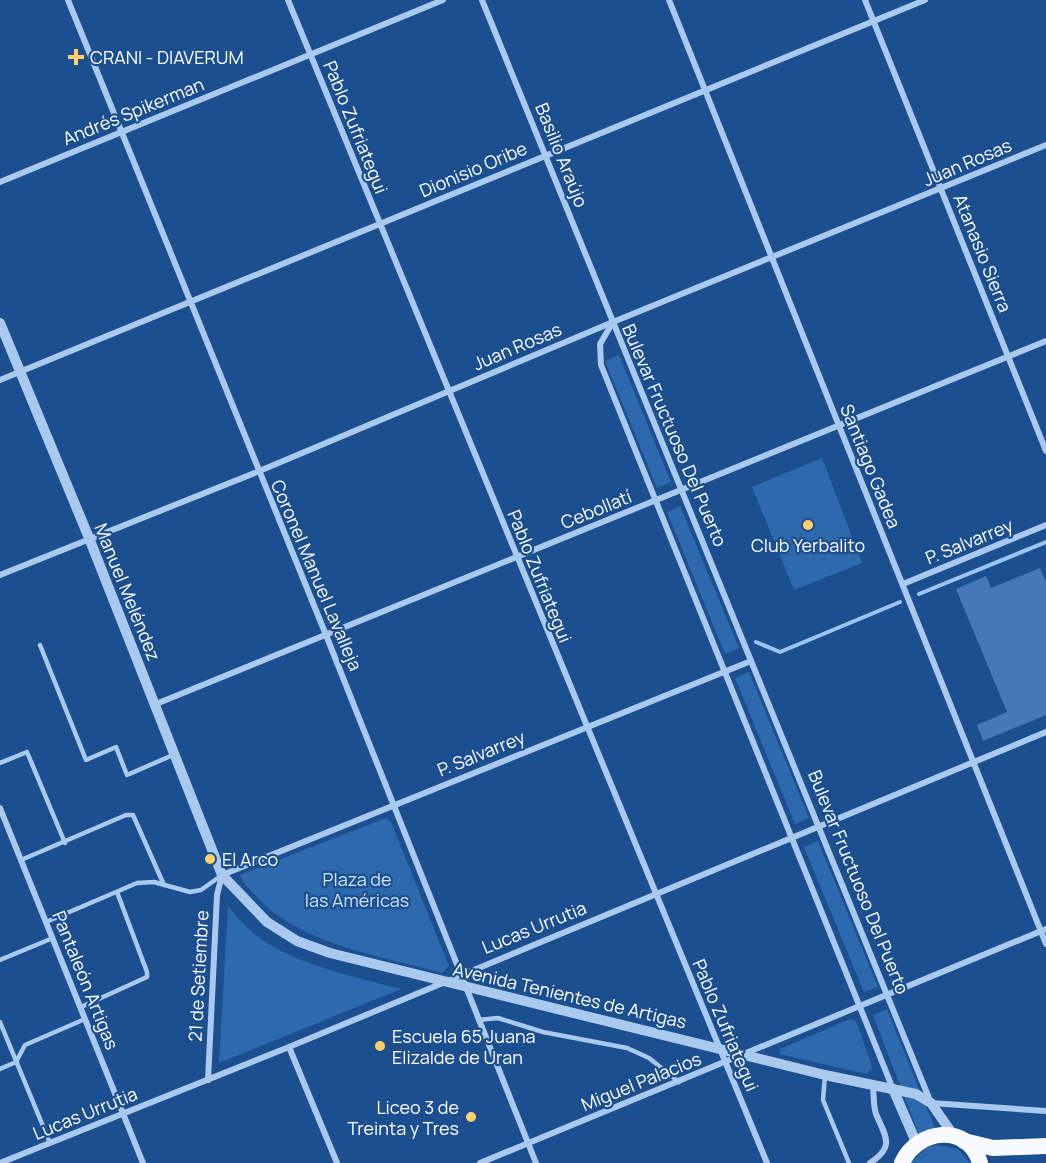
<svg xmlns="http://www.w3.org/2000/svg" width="1046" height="1163" viewBox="0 0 1046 1163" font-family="Manrope,sans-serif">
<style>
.green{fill:#2e69ad}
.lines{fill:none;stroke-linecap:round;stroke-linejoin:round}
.stream{stroke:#9cc4f0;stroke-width:4}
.building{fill:#4478b7}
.service{stroke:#a9c9ee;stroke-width:4.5}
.minor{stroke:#a9c9ee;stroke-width:6}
.tertiary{stroke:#a9c9ee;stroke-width:10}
.trunk{stroke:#f8faff;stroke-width:16}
.poi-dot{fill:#ffd166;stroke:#1b4f8f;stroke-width:2}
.labels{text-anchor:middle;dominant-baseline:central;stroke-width:4.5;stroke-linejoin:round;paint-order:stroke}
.poi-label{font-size:18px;fill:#fff;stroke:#1b4f8f;text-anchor:start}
.street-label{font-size:18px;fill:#fff;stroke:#1b4f8f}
.park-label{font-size:18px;fill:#cfe3fa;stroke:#1b4f8f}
</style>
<rect width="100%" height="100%" fill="#1b4f8f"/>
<g class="green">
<path d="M619,355L671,482L657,488L605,361Z"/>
<path d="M822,458L862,563L794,590L752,487Z"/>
<path d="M680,506L739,648L725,654L667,512Z"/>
<path d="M749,672L809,818L795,824L735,678Z"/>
<path d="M386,818L391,822L449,966L442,973C379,955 299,945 254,894C249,888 243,883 240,875Z"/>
<path d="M818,841L878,987L864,992L804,847Z"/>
<path d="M228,906C235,914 242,923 250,930C288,964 354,976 401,989L219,1063Z"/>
<path d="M887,1009L936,1131L920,1137L873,1015Z"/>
<path d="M850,1019L856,1021L871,1063L872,1068L866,1074L780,1054V1049Z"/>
<path d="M937,1145L958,1149L970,1163H911L926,1148Z"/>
</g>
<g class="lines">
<g class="stream">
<path d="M919,594L1046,542"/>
<path d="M756,642L780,652L900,602"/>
</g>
</g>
<path class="building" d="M1040,568L1046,582V715L983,741L977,725L1007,712L956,589L986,576L991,588Z"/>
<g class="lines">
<g class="service">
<path d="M40,645L86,760L116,747L127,775L173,755"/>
<path d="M0,763L27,752L65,843"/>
<path d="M21,860L126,815H133L164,885"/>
<path d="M46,922L137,883L154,882L190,892L201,890L222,875"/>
<path d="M0,960L53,938"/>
<path d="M81,1007L147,977V972L117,892"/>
<path d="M478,1020L498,1018L543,1032L627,1048L649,1058L679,1082"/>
<path d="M0,1022L50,1143"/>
<path d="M0,1069L16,1062L25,1045L85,1019"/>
<path d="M825,1075L823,1100L849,1163"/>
</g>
<g class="minor">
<path d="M68,0L326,635L536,1163"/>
<path d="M288,0L767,1163"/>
<path d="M482,0L931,1103L1046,1111"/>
<path d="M669,0L1046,944"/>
<path d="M865,0L1046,451"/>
<path d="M0,182L443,0"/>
<path d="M613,322L600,344L601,365L893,1089"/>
<path d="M0,380L925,0"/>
<path d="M0,575L257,472L613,322L1046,145"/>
<path d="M903,584L1046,525"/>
<path d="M156,704L1046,341"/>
<path d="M0,808L143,1163"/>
<path d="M289,1047L337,1163"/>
<path d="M208,1080L217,895L222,875L751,661"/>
<path d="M0,1163L289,1047L1046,732"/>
<path d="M480,1163L1046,929"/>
<path d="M870,1163C896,1146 885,1136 876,1114C873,1105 874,1094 873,1085"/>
</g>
<g class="tertiary">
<path d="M0,323L89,538L222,875L267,922L297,941L330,953L825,1075L916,1094L931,1103L954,1136"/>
<path d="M893,1089L916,1142"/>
</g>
<g class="trunk">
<path d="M964,1141L993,1148L1046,1146"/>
<path d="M902,1163C917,1129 968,1122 980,1163"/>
</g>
</g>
<g class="poi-dot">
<path d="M73 48h6v6h6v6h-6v6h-6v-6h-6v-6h6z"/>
<circle cx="808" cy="525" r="6"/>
<circle cx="210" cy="859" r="6"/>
<circle cx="380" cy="1046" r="6"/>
<circle cx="471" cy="1117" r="6"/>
</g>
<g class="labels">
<g class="poi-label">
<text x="90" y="57">CRANI - DIAVERUM</text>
<text x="808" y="545" text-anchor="middle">Club Yerbalito</text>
<text x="222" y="859">El Arco</text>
<text x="392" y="1036">Escuela 65 Juana<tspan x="392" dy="21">Elizalde de Uran</tspan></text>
<text x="459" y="1107" text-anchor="end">Liceo 3 de<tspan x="459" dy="21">Treinta y Tres</tspan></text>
</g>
<g class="street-label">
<text transform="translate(133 111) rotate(-22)">Andrés Spikerman</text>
<text transform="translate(356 127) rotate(68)">Pablo Zufriategui</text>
<text transform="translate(562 155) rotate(68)">Basilio Araújo</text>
<text transform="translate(967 162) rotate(-23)">Juan Rosas</text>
<text transform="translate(473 169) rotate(-23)">Dionisio Oribe</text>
<text transform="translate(983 253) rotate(68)">Atanasio Sierra</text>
<text transform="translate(517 346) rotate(-23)">Juan Rosas</text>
<text transform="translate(675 435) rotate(67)">Bulevar Fructuoso Del Puerto</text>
<text transform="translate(871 466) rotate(68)">Santiago Gadea</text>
<text transform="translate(596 509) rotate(-22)">Cebollatí</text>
<text transform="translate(969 541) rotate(-22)">P. Salvarrey</text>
<text transform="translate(317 575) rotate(67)">Coronel Manuel Lavalleja</text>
<text transform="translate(540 576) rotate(68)">Pablo Zufriategui</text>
<text transform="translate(128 592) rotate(68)">Manuel Meléndez</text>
<text transform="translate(481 753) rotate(-22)">P. Salvarrey</text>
<text transform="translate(859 882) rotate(68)">Bulevar Fructuoso Del Puerto</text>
<text transform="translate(534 927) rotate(-22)">Lucas Urrutia</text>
<text transform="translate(198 976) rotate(-87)">21 de Setiembre</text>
<text transform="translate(86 980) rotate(68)">Pantaleón Artigas</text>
<text transform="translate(570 995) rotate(13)">Avenida Tenientes de Artigas</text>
<text transform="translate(726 1025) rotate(67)">Pablo Zufriategui</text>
<text transform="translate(641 1081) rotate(-22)">Miguel Palacios</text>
<text transform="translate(85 1113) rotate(-22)">Lucas Urrutia</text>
</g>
<g class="park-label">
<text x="357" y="879">Plaza de<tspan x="357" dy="21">las Américas</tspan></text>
</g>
</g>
</svg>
